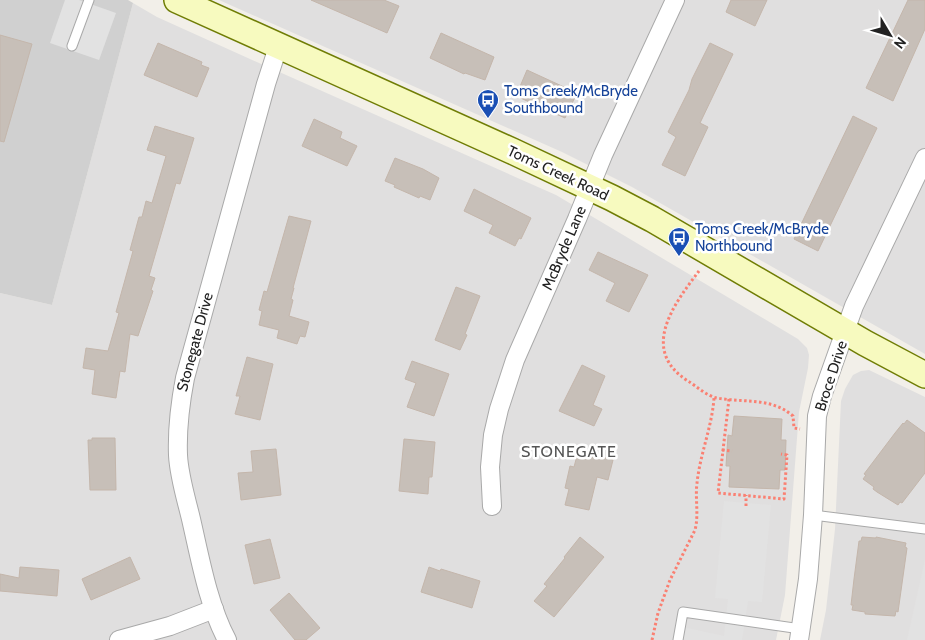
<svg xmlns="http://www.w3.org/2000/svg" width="925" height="640" viewBox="0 0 925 640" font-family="Cabin,sans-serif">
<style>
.residential{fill:#e0dfdf}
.religious{fill:#d0d0d0}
.parking{fill:#e2e2e2}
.building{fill:#c7bfb8;stroke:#c4b6ab}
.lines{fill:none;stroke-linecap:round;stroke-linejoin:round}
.service-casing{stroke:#a9a9a9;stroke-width:11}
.minor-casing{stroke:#a9a9a9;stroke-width:20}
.secondary-casing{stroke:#707d05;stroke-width:28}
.path{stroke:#fa8072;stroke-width:3;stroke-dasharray:2.5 2.5;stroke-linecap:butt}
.service{stroke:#fff;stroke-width:9}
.minor{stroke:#fff;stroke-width:18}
.secondary{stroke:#f7fabf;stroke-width:25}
.labels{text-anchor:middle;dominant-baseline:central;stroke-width:5;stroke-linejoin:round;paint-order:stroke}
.transit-label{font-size:15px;fill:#164399;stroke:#fff;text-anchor:start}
.street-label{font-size:15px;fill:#222;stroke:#fff}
.neighbourhood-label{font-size:16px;letter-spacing:1px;fill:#555;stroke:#fff}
</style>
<rect width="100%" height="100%" fill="#f2efe9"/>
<g class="residential">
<path d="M219,0H925V354L632,187L562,152Z"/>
<path d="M133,3L157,17L250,59L556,195L798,339L807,348L809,355L808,368L799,412L785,595L776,640H0V293L52,305Z"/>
<path d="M869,370L925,397V640H820L826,610L835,529L841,401L845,389L853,375L861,371Z"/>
</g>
<path class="religious" d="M0,0H128L133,3L52,305L0,293Z"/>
<g class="parking">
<path d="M65,0H79L116,13L99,60L50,43Z"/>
<path d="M724,501L771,505L762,602L748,601L742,640H675L678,626L724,636L728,599L715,598Z"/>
<path d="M925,560V640H907Z"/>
</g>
<g class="building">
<path d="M311,0H384L399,6L387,33Z"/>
<path d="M731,0H767L755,26L726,12Z"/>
<path d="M908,0H925V29L893,101L866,88Z"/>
<path d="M441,33L494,57L485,80L465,73L464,74L430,58Z"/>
<path d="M0,35L32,44L4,142L0,141Z"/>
<path d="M158,43L202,62L201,65L209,68L197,97L144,75Z"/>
<path d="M710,43L733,54L700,123L708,127L685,176L662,165L676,137L668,132L689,90L692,79Z"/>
<path d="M527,70L577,93L565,118L516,96Z"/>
<path d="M853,116L877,128L818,251L794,239Z"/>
<path d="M314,119L342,132L340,138L357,146L347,166L302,146Z"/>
<path d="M155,126L194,138L180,184L176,183L149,276L155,278L151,290L153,291L138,336L130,334L125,372L120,371L116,398L92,394L95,370L83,368L86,348L108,351L119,313L116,312L133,251L130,250L139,217H142L146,201L152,203L166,156L147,150Z"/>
<path d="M395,158L423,169L439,178L430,200L420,196L419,198L394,187L395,185L385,181Z"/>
<path d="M474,189L531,218L521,239L519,238L515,246L489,233L493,225L464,211Z"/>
<path d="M289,216L311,221L293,288H294L291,299L293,300L289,316L309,322L305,337L300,336L297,344L277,338L279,330L259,325L262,311L259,310L264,291L267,292Z"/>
<path d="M598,252L648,275L629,312L606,301L615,283L589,270Z"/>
<path d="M456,287L480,296L465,334L467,335L460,350L435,340Z"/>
<path d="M247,357L273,364L260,420L235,414L240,396H236Z"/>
<path d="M412,361L449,374L434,416L407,407L416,383L405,379Z"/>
<path d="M582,365L605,376L593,405L602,409L594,426L559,411Z"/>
<path d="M734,416L782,419L781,440H786L785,470H780L779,489L729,487L730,466H726L728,435L732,436Z"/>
<path d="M907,420L925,433V473L902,503L900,502L898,505L877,492L873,489L874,487L863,479L866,475L864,474L895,433L903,423L904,424Z"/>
<path d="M92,438H115L116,490H90L88,440H92Z"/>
<path d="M404,439L435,442L432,477H429L428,494L399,491Z"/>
<path d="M276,449L281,495L241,500L238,473L253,472L251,451Z"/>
<path d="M581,451L613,460L608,480L597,477L589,510L565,505L569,489L565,488L570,466L574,467L578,452H581Z"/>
<path d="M580,537L604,557L554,617L534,601L547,586L544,584L565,558L564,557Z"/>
<path d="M862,537L876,538V537L906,543L905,547L907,548L898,612L896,611L895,616L865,614V612L852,610L853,605H851L854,579L859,541H861Z"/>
<path d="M270,539L280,578L254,584L245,545Z"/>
<path d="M130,557L140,579L91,600L82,579Z"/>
<path d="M20,567L59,570L57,596L0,591V574L19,578Z"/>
<path d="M429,567L440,571L441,569L480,581L472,608L421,592Z"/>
<path d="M289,593L320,628L306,640H295L270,610Z"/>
</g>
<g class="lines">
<g class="service-casing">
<g id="service">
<path d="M72,46L89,0"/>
<path d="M813,515L925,529"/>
<path d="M678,640L683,612L801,629"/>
</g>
</g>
<g class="minor-casing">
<g id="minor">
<path d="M492,506L490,467L493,435L499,409L515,360L577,219L603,155L675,0"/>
<path d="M119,640L170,626L214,609"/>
<path d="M227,640C208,604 200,558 191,519C186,498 179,476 178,455C177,429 180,404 185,378L266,84L278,47"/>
<path d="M799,640L808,579L813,515L817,416L822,396L854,306L925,158"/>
</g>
</g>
<g class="secondary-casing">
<path id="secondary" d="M177,0L512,151L612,198L652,219L865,343L925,375"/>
</g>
<g class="path">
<path d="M699,271C674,304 639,350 688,381C696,386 707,396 717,398C744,403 771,397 793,416L794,428L800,429"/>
<path d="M729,399L718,493L784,499L787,455L781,454"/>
<path d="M722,450L732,451"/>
<path d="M746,506V495"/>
<path d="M652,640L658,613L670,580L695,530C699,515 695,498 697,483C700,454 712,427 714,398"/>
</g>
<use href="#service" class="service"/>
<use href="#minor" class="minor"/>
<use href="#secondary" class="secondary"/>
</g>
<defs>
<g id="bus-pin" transform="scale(1.125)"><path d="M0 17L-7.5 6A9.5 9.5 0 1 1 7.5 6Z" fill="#1a4fb4" stroke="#fff"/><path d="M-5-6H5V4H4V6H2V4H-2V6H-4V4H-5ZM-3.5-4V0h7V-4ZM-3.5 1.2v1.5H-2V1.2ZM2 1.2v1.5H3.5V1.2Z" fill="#fff"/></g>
</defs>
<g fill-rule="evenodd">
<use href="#bus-pin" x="488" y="100"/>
<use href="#bus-pin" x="679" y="238"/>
</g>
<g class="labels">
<g class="transit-label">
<text x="504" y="91">Toms Creek/McBryde<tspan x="504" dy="17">Southbound</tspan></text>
<text x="695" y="229">Toms Creek/McBryde<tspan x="695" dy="17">Northbound</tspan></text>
</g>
<g class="street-label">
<text transform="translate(558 173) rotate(25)">Toms Creek Road</text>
<text transform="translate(564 248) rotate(-67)">McBryde Lane</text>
<text transform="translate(195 342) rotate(-75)">Stonegate Drive</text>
<text transform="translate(831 376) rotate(-72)">Broce Drive</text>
</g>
<g class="neighbourhood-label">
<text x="569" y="451">STONEGATE</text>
</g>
</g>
<g transform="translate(890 35) rotate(128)" stroke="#ffffff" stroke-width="4" paint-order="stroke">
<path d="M0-4L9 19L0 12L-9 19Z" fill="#222222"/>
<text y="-8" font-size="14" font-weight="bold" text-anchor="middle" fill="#222222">N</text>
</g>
</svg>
